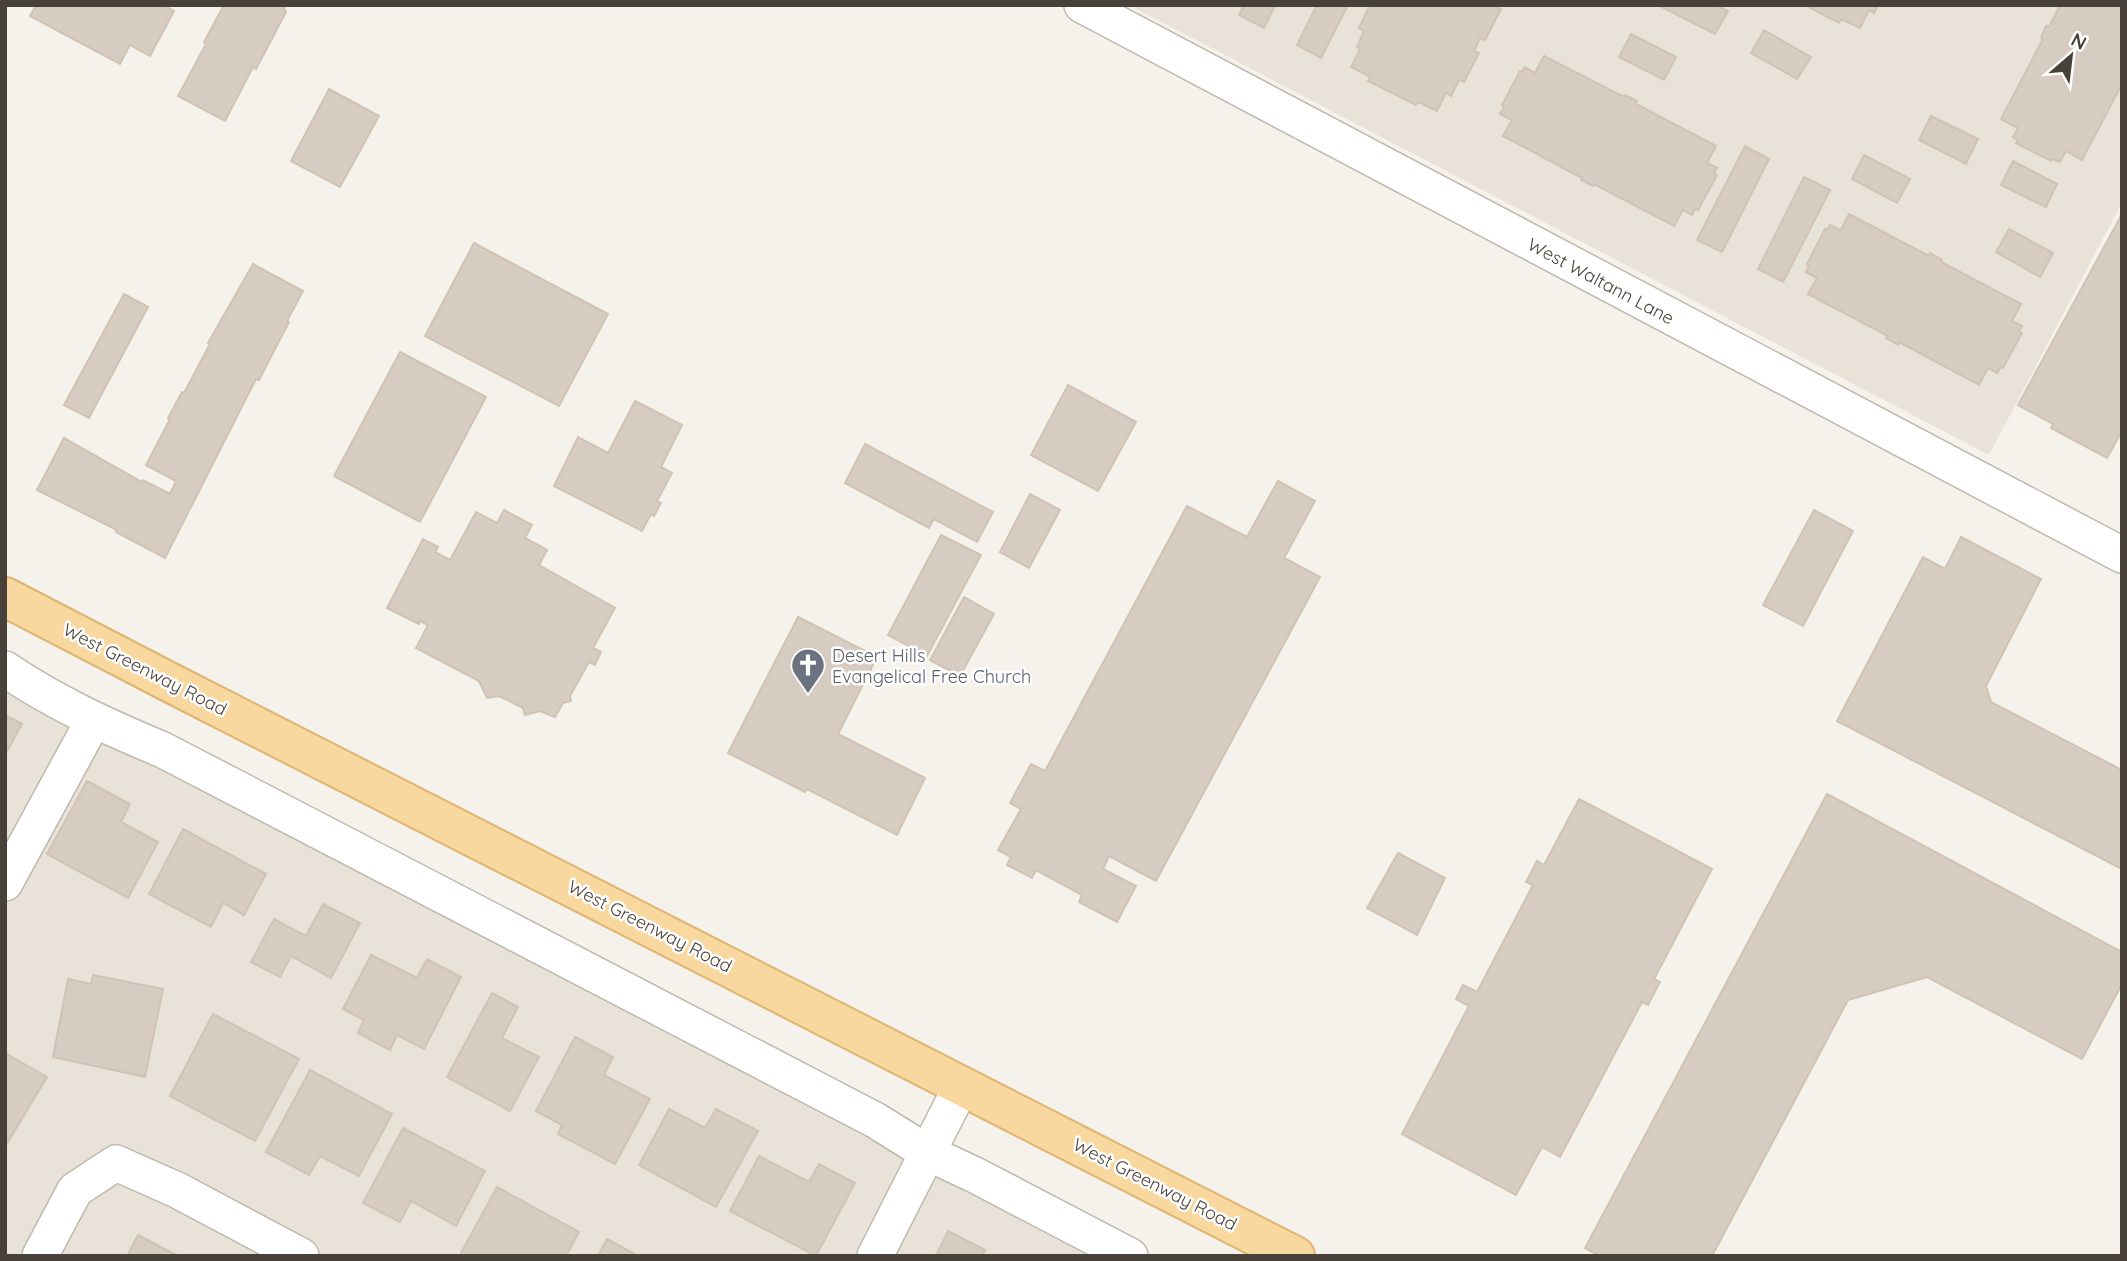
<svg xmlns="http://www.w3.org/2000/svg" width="2127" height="1261" viewBox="0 0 2127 1261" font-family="Quicksand,sans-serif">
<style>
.residential{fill:#e8e2d9}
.building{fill:#d6ccc1;stroke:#d0c3b4;stroke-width:2}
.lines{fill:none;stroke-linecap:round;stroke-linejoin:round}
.minor-casing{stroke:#c0b8ae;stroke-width:38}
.major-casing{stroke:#deb470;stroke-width:42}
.minor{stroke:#fff;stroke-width:35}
.major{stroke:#f9d8a0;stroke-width:38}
.labels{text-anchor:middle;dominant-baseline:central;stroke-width:5;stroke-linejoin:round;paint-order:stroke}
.street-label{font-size:18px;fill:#484139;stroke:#fff}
.worship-label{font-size:18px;fill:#5b616d;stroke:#fff;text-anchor:start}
</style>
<rect width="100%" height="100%" fill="#f5f1eb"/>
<g class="residential">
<path d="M1129,5H2122V202L1989,455Z"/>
<path d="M5,685L1098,1256H5Z"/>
</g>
<g class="building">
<path d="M36,5H164L174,11L150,56L130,45L120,64L30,16Z"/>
<path d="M224,5H286L284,10L286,12L256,69L253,67L225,121L178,96L206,44L204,42Z"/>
<path d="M1244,5H1275L1264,28L1239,15Z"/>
<path d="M1317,5H1348L1321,58L1297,45Z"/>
<path d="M1370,5H1497L1496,7L1501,9L1485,40L1480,38L1474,51L1479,53L1464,82L1459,80L1451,96L1446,93L1437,111L1418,102L1416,105L1368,81L1371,77L1351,67L1360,49L1357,47L1364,31L1359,28Z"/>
<path d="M1658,5H1716L1728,11L1715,34Z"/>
<path d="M1805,5H1878L1874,13L1869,10L1860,28L1841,19L1839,23Z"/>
<path d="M2060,5H2122V84L2082,160L2066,151L2060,162L2053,159L2051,161L2016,143L2018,140L2013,137L2018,128L2001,119L2043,39L2041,38L2046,26L2049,27Z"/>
<path d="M1764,30L1811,57L1797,79L1751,53Z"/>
<path d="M1631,34L1676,57L1664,80L1619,57Z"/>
<path d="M1544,56L1624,97L1625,95L1637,101L1636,104L1716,146L1707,163L1717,168L1714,173L1717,175L1698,210L1695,209L1692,215L1683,210L1674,226L1594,184L1593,186L1581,180L1582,178L1503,136L1512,120L1500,114L1504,107L1502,105L1520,71L1522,72L1525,67L1535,73Z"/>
<path d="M329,89L379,116L340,187L291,161Z"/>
<path d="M1931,116L1978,139L1966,164L1919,140Z"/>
<path d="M1745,146L1769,159L1722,252L1697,240Z"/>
<path d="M1864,155L1910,179L1897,203L1852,179Z"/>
<path d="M2013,161L2057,184L2046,207L2001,185Z"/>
<path d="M1804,177L1830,190L1783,282L1758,269Z"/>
<path d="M1849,214L1929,256L1930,253L1942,260L1941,262L2021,304L2012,321L2022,326L2019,331L2022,333L2003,368L2001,367L1997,373L1988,368L1979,385L1899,342L1898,345L1886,338L1888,336L1808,294L1817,278L1806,272L1809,265L1807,264L1825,229L1827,230L1830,225L1841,230Z"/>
<path d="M2122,214V431L2107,458L2051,428L2053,424L2018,405Z"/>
<path d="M2009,229L2053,253L2040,277L1996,252Z"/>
<path d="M474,243L608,314L559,406L425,336Z"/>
<path d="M253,264L303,291L287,321L289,322L259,380L256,379L165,558L116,532L117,530L37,490L64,438L142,482L143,480L170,494L176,481L146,465L170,419L168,418L182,392L184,393L210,344L208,343Z"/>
<path d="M124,294L148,307L89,418L64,405Z"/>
<path d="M400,352L486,397L420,522L334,476Z"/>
<path d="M1068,385L1136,422L1098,491L1031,455Z"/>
<path d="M635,401L682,425L661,467L672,473L657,501L661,503L654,516L651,514L642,531L554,486L578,437L608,453Z"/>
<path d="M865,444L993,512L977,542L934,519L929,528L845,483Z"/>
<path d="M1278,481L1315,501L1284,558L1320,577L1156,881L1109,856L1103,869L1136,886L1117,922L1079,902L1082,895L1036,870L1032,878L1007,865L1011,857L998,850L1021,809L1010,803L1031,764L1045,771L1187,506L1247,537Z"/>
<path d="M1030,494L1060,510L1029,568L1000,552Z"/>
<path d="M504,510L532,525L525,538L547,550L539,565L615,608L593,648L601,652L595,665L589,662L570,696L571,701L563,703L555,717L540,711L525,715L523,708L499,696L487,698L479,681L416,648L428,625L420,621L419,624L387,608L423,539L438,547L435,552L450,560L476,512L497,523Z"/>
<path d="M1814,510L1853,531L1803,626L1763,605Z"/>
<path d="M941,535L981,555L927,656L888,635Z"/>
<path d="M1961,537L2041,579L1986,686L1991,702L2122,770V869L1837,721L1923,557L1945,569Z"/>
<path d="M964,597L994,614L960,676L930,660Z"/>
<path d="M798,617L877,657L838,734L925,778L897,835L807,789L805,792L728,753Z"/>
<path d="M5,715L22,724L5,755Z"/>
<path d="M87,781L130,804L121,822L158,842L128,898L47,854Z"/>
<path d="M1827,794L2122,952V984L2082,1059L1927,977L1848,1000L1712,1256H1600L1585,1248Z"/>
<path d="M1579,799L1712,869L1654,979L1660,982L1648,1005L1642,1002L1560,1157L1542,1147L1516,1195L1402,1134L1469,1006L1456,999L1463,985L1477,992L1533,885L1526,882L1537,861L1544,865Z"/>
<path d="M183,829L266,874L244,915L223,903L211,927L149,894Z"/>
<path d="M1398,853L1445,878L1417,935L1367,908Z"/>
<path d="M323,904L360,923L331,978L291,956L280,977L251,962L274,919L306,936Z"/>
<path d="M371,955L417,978L427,959L461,977L424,1049L397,1035L390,1050L358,1033L364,1020L343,1009Z"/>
<path d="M93,975L163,989L145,1077L53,1057L68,979L91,984Z"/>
<path d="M492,993L518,1007L502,1038L539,1057L510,1111L447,1077Z"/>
<path d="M213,1014L299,1059L255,1141L170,1096Z"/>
<path d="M575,1037L613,1057L604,1075L650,1099L615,1164L558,1134L562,1125L536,1111Z"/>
<path d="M5,1053L47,1077L5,1147Z"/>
<path d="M310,1070L392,1114L359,1176L320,1156L309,1175L266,1152Z"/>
<path d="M669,1109L705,1128L716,1109L758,1131L716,1207L639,1165Z"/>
<path d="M403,1128L485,1171L456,1226L411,1201L400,1222L363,1203Z"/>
<path d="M759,1156L809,1182L819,1164L855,1183L816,1256L730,1211Z"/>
<path d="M497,1187L579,1232L566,1256H465L461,1253Z"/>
<path d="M948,1231L985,1250L982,1256H936Z"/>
<path d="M138,1235L178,1256H127Z"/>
<path d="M607,1239L638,1256H598Z"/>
</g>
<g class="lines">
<g class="minor-casing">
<g id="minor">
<path d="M1082,5L2122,555"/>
<path d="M5,669C55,703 108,727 163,750L875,1120L928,1153L975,1175L1130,1256"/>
<path d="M5,883L93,721"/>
<path d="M40,1256L75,1190L116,1163L177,1190L301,1256"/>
<path d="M875,1256L962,1085"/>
</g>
</g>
<g class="major-casing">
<path id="major" d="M5,597L173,684L1295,1256"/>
</g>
<use href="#minor" class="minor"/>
<use href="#major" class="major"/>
</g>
<defs>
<g id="church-pin" transform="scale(1.75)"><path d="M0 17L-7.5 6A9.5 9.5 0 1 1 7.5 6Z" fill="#6b7280" stroke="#fff"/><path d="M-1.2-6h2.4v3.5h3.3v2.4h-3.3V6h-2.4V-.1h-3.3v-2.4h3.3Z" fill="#fff"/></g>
</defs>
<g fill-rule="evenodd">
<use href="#church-pin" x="808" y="665"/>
</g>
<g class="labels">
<g class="street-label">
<text transform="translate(1601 281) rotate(28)">West Waltann Lane</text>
<text transform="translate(145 669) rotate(27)">West Greenway Road</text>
<text transform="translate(650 926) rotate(27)">West Greenway Road</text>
<text transform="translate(1155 1184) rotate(27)">West Greenway Road</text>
</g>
<g class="worship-label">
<text x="832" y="655">Desert Hills<tspan x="832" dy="21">Evangelical Free Church</tspan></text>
</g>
</g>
<rect width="2127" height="1261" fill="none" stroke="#484139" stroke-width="14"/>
<g transform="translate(2071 56) rotate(28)" stroke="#ffffff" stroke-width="5" paint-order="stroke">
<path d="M0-5L12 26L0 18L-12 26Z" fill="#484139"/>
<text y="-10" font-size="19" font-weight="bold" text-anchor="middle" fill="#484139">N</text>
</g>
</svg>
